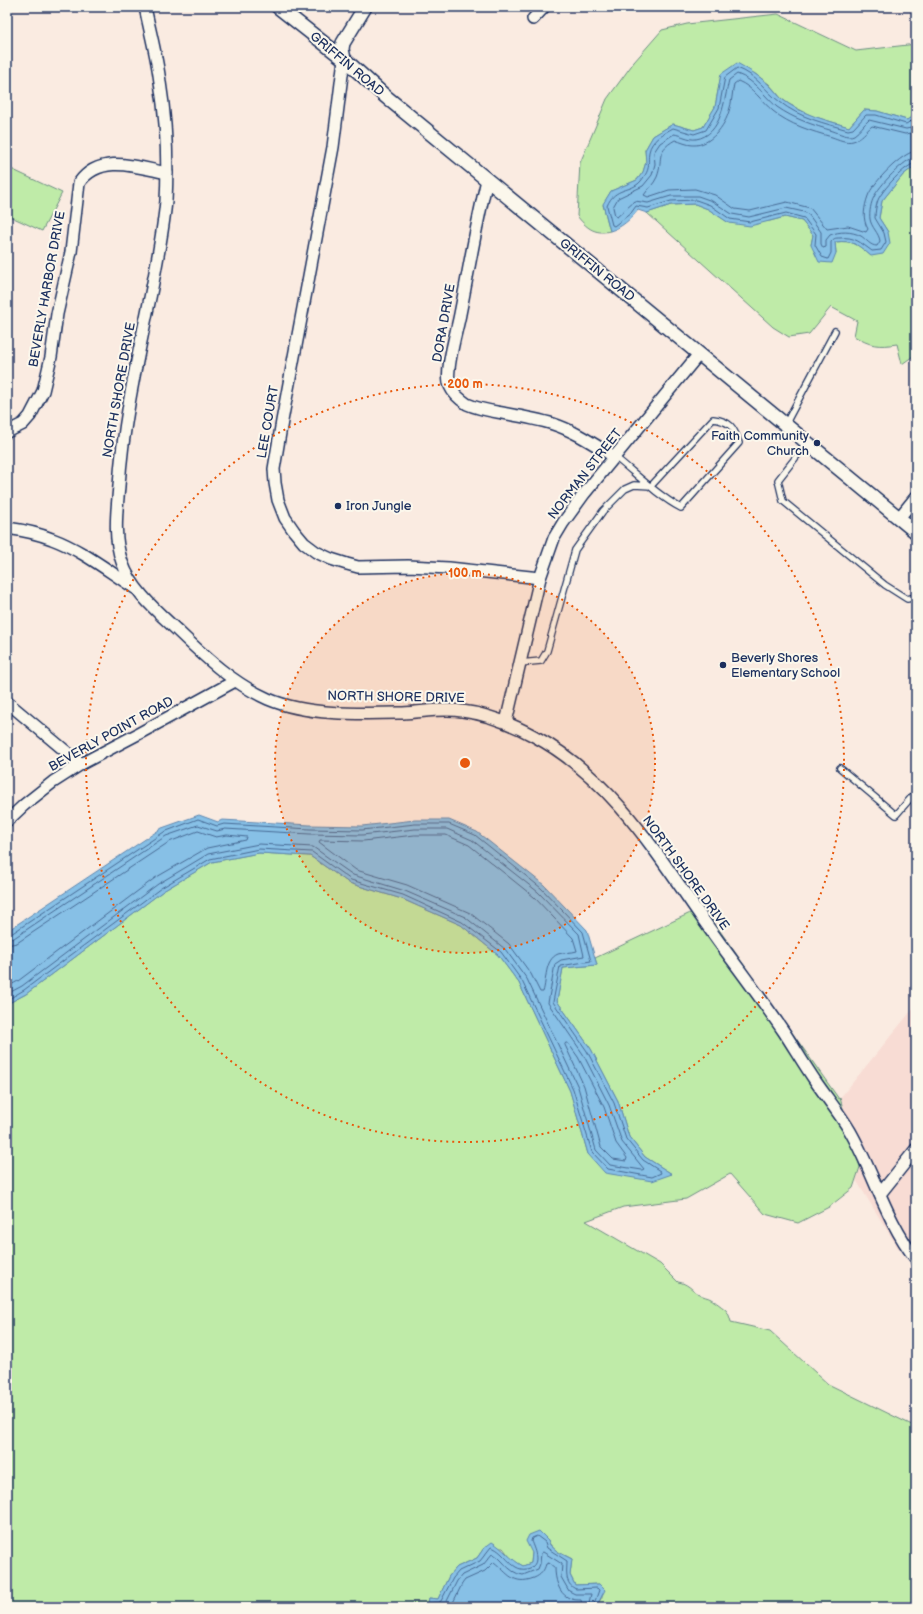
<svg xmlns="http://www.w3.org/2000/svg" width="923" height="1614" viewBox="0 0 923 1614" font-family="'Balsamiq Sans',sans-serif">
<style>
.built{fill:#f8dcd4}
.green{fill:#bfeba8;stroke:#6d8d83}
.water{fill:#87c0e6;stroke:#5c86b0}
.lines{fill:none;stroke-linecap:round;stroke-linejoin:round}
.shore{stroke:#466994;stroke-width:1}
.service-casing{stroke:#1b2f5e;stroke-width:8}
.minor-casing{stroke:#1b2f5e;stroke-width:14}
.tertiary-casing{stroke:#1b2f5e;stroke-width:16}
.service{stroke:#fbf7ec;stroke-width:5.5}
.minor{stroke:#fbf7ec;stroke-width:11}
.tertiary{stroke:#fbf7ec;stroke-width:13}
.ring{fill:none;stroke:#e8590c;stroke-width:2;stroke-dasharray:2 4}
.poi-dot{fill:#1b2f5e;stroke:#fbf7ec;stroke-width:1.5}
.labels{text-anchor:middle;dominant-baseline:central;stroke-width:4;stroke-linejoin:round;paint-order:stroke}
.street-label{font-size:13px;fill:#1b2f5e;stroke:#fbf7ec}
.poi-label{font-size:13px;fill:#1b2f5e;stroke:#fbf7ec;text-anchor:start}
.centre{fill:#e8590c;stroke:#fbf7ec;stroke-width:2}
.ring-label{font-size:12px;text-anchor:middle;font-weight:bold;fill:#e8590c;stroke:#fbf7ec;stroke-width:4;stroke-linejoin:round;paint-order:stroke}
</style>
<rect width="100%" height="100%" fill="#faebe1"/>
<filter id="ink" filterUnits="userSpaceOnUse"><feTurbulence type="fractalNoise" baseFrequency=".025" numOctaves="2"/><feDisplacementMap in="SourceGraphic" scale="8" xChannelSelector="R" yChannelSelector="G"/><feConvolveMatrix kernelMatrix="1 2 1 2 8 2 1 2 1" color-interpolation-filters="sRGB"/></filter>
<g filter="url(#ink)">
<path class="built" d="M916,1005V1264L898,1248L856,1180L860,1167L840,1098Z"/>
<g class="green">
<path d="M778,14L856,51L916,44V114L907,120L877,111L864,110L849,127L812,116L789,104L782,99L769,84L754,73L721,74L715,107L703,127L694,130L673,124L653,136L645,150L646,162L643,172L637,180L611,191L603,205L610,231C594,235 586,227 577,216L580,163L607,99L634,62L662,30L687,24Z"/>
<path d="M916,165V354L902,364L897,344C878,347 870,346 854,336L857,321L831,307L809,334L789,337L773,327L647,213L671,205L695,204L708,209L729,223L770,221L785,217L802,221L813,235L811,245L836,253L835,242C853,240 857,244 871,256L888,232L879,218L882,201L903,175Z"/>
<path d="M7,167L62,193L42,231L7,215Z"/>
<path d="M259,853L310,856L349,883L402,899L461,925L498,955L519,983L570,1091L588,1154L672,1174L645,1157L629,1137L618,1101L591,1049L557,1001L563,968L597,965L595,958L703,907L839,1099L840,1098L860,1167L853,1188L829,1207L798,1223L765,1214L730,1174L686,1199L623,1207L586,1221L660,1264L678,1282C687,1283 692,1290 699,1294C703,1297 708,1297 711,1299C713,1300 725,1309 726,1310C729,1314 730,1318 731,1322L770,1331L828,1384L916,1427V1607H596L602,1597L599,1584L575,1585L570,1575L572,1559C563,1554 551,1550 548,1540L532,1553L531,1563L523,1566L512,1560L503,1548H484L477,1558L457,1567L449,1576L438,1599L429,1598L427,1607H7V1004L26,994L163,891L212,862Z"/>
</g>
<g class="water">
<path d="M737,63C748,69 759,76 768,84C774,89 778,96 783,100C803,115 826,120 849,127L864,110L877,111L907,120L916,114V165L903,175L882,201L879,218L888,232L890,243L883,254L871,256C857,244 853,240 835,242L836,253L832,263L819,262L811,245L813,235L802,221L785,217L750,226L729,223L708,209L695,204L671,205L647,213L638,210C631,219 621,228 610,231L603,204L611,191L637,180L643,172L646,162L645,150L653,136L673,124L694,130L703,127L715,107L721,74Z"/>
<path d="M199,815L218,822L222,820L310,825L362,826L415,820H449L477,832L544,885L587,930L597,965L563,968L557,1001L591,1049L618,1101L629,1137L645,1157L672,1174L652,1181L605,1173L588,1154L570,1091L519,983L498,955L461,925L402,899L349,883L310,856L259,853L212,862L163,891L26,994L7,1004V931L162,828Z"/>
<path d="M539,1531L548,1540L550,1545L558,1552L572,1559L570,1575L575,1585L599,1584L605,1590L596,1607H427L429,1598L438,1599L449,1576L457,1567L477,1558L484,1548L492,1542C504,1549 510,1559 523,1566L531,1563L532,1553L526,1541L529,1535Z"/>
</g>
<g class="lines">
<g class="shore">
<path d="M916,118L906,124L876,115H866L853,129L848,130C824,123 800,118 780,102C765,91 757,75 737,68L725,77L719,108L706,130L694,134L673,128C664,133 651,140 649,152C647,165 652,167 641,181C631,193 615,186 607,206L612,225L614,226L631,213L636,206L648,208L671,201L696,200L710,205L730,219L750,222L786,213L804,218L816,234L815,245L822,257L828,259L831,253V242C834,238 835,238 840,238C854,236 861,243 872,251L881,250L886,242L884,233L875,218C875,213 876,205 878,200C882,190 906,164 916,163"/>
<path d="M916,125L911,128L906,129L869,120C864,124 860,131 854,135C848,138 839,133 833,131C813,125 794,119 777,107C764,96 755,80 737,74L729,80C724,100 722,135 696,139C689,140 681,135 674,134L660,143L654,152L655,164L652,175L643,186L618,198L613,207L615,216L617,217L635,201L648,203L671,196H698L712,201L732,214L749,217L786,208L804,212L809,215L821,232V244L823,248L826,247V240L830,235C839,231 852,231 861,236C866,239 870,246 877,246L880,241C879,233 871,227 870,219C869,213 871,202 874,197C878,187 905,158 916,157"/>
<path d="M916,132L905,134L872,126C866,131 861,139 853,141C846,143 838,139 832,137C811,131 790,125 773,111C761,101 753,87 738,81L734,84C732,93 732,103 729,111C725,126 710,146 693,145C687,145 681,142 675,140C654,152 664,159 657,177C654,184 648,189 644,195L648,197L669,190L695,189L715,195L735,209L750,211L787,202L810,208L827,229L848,226L866,232L868,229C862,219 864,207 868,196C872,184 902,152 916,151"/>
<path d="M415,835H446L469,845L534,897L573,938L577,951C571,953 564,952 558,954C544,960 547,980 543,992H540L531,974L509,944L470,913L407,885L356,870L319,842L320,840L363,841Z"/>
<path d="M7,934H11L164,832L198,819L217,826L224,824L310,829L362,830L415,824H449L475,835L541,888L583,932L591,961L560,966L553,1002L587,1051L614,1103L626,1139L643,1160L660,1171L661,1173L652,1177L608,1169L592,1152L573,1089L522,981L501,952L462,922L403,895L351,880L312,852L259,849L210,859L161,888L24,990L7,1000"/>
<path d="M7,939L14,938L166,836L198,825L217,831L225,829L310,834L362,835L415,829H447L472,840L538,892L579,934L584,956L561,960L555,964L548,1003L583,1054L609,1105L622,1142L644,1169L642,1170L610,1165L596,1150L578,1087L527,979L505,949L465,917L405,891L353,875L313,847L259,844L208,854L158,884L22,986L7,994"/>
<path d="M7,945L17,943L169,842L198,831L216,837L227,835L247,837L246,840L207,848L155,878L18,981L7,987"/>
<path d="M566,1043H568L578,1057L604,1107L616,1143L627,1158L626,1161L613,1159L601,1147L584,1086L565,1045Z"/>
<path d="M432,1607L433,1603H438L441,1601L453,1578L459,1571L480,1561L491,1547C506,1551 512,1575 530,1568C541,1563 534,1549 531,1541L532,1538L537,1536L545,1542L547,1548L567,1561C567,1571 564,1584 576,1589L597,1588L599,1590L593,1607"/>
<path d="M442,1607L446,1603L457,1581L462,1575L483,1565L492,1554C502,1556 507,1573 523,1575L538,1569L540,1564L541,1553L543,1552L562,1564L561,1577L569,1591L575,1594H591L588,1607"/>
<path d="M451,1607L462,1584L465,1580L485,1571L494,1562C508,1573 513,1586 534,1578C541,1575 544,1571 546,1564L549,1563L555,1568C555,1578 558,1593 569,1598C573,1600 577,1600 581,1600L582,1607"/>
</g>
<g class="service-casing">
<g id="service">
<path d="M785,425L835,331"/>
<path d="M807,443L778,480L783,501L885,585L907,599L916,597"/>
<path d="M520,663L541,661L547,651L575,550L603,511L625,489L634,485L651,486L713,419C730,421 734,427 739,443L681,508C658,496 635,473 615,457"/>
<path d="M840,768L896,815L916,792"/>
</g>
</g>
<g class="minor-casing">
<g id="minor">
<path d="M145,7C150,32 157,57 160,82C166,120 168,163 166,201C163,232 157,262 151,293C138,357 123,421 119,486C117,510 113,537 122,562C132,591 159,613 180,633C207,659 234,684 268,699C308,716 361,714 403,713C423,712 442,708 462,711C487,714 512,724 534,736C618,781 665,868 719,942C741,972 763,1001 784,1032C795,1049 805,1066 816,1082C827,1098 840,1114 850,1131C874,1173 886,1221 916,1259"/>
<path d="M533,19L544,7"/>
<path d="M344,59L333,147L282,421L274,469L275,483L278,500L285,518L294,531L304,543L316,552L331,559L347,564L358,567L408,566L449,568L540,578"/>
<path d="M487,180C476,225 469,269 460,314C457,331 444,372 450,386C453,393 461,400 467,404C478,409 491,411 502,413C519,416 537,419 553,424C575,431 595,445 615,457"/>
<path d="M7,432L23,424L30,416L43,391L51,357L57,314L71,252L79,183C100,153 137,167 167,173"/>
<path d="M899,518L916,497"/>
<path d="M7,528C22,530 37,533 52,539C82,550 108,571 135,588"/>
<path d="M7,702L81,764"/>
<path d="M506,722L540,578L554,538L563,523L584,494L699,354"/>
<path d="M7,821L24,805L53,782L81,764L138,734L235,681"/>
<path d="M880,1194L916,1149"/>
</g>
</g>
<g class="tertiary-casing">
<g id="tertiary">
<path d="M278,7L344,59L385,96L916,532"/>
<path d="M344,59L342,49L343,43L365,7"/>
</g>
</g>
<use href="#service" class="service"/>
<use href="#minor" class="minor"/>
<use href="#tertiary" class="tertiary"/>
</g>
</g>
<circle cx="465" cy="763" r="190" fill="#e8590c" fill-opacity=".12"/>
<g class="ring">
<circle cx="465" cy="763" r="190"/>
<circle cx="465" cy="763" r="379"/>
</g>
<g class="poi-dot">
<circle cx="817" cy="443" r="4"/>
<circle cx="338" cy="506" r="4"/>
<circle cx="723" cy="665" r="4"/>
</g>
<g class="labels">
<g class="street-label">
<text transform="translate(347 64) rotate(40)">GRIFFIN ROAD</text>
<text transform="translate(597 270) rotate(39)">GRIFFIN ROAD</text>
<text transform="translate(47 289) rotate(-80)">BEVERLY HARBOR DRIVE</text>
<text transform="translate(444 323) rotate(-80)">DORA DRIVE</text>
<text transform="translate(119 390) rotate(-80)">NORTH SHORE DRIVE</text>
<text transform="translate(268 422) rotate(-80)">LEE COURT</text>
<text transform="translate(585 474) rotate(-52)">NORMAN STREET</text>
<text transform="translate(396 697) rotate(1)">NORTH SHORE DRIVE</text>
<text transform="translate(111 734) rotate(-29)">BEVERLY POINT ROAD</text>
<text transform="translate(686 873) rotate(54)">NORTH SHORE DRIVE</text>
</g>
<g class="poi-label">
<text x="809" y="436" text-anchor="end">Faith Community<tspan x="809" dy="15">Church</tspan></text>
<text x="346" y="506">Iron Jungle</text>
<text x="731" y="658">Beverly Shores<tspan x="731" dy="15">Elementary School</tspan></text>
</g>
</g>
<circle cx="465" cy="763" r="6" class="centre"/>
<g class="ring-label">
<text x="465" y="388">200 m</text>
<text x="465" y="577">100 m</text>
</g>
<rect width="923" height="1614" fill="none" stroke="#fbf7ec" stroke-width="24"/>
<rect x="12" y="12" width="899" height="1590" fill="none" stroke="#1b2f5e" stroke-width="1.5" filter="url(#ink)"/>
</svg>
